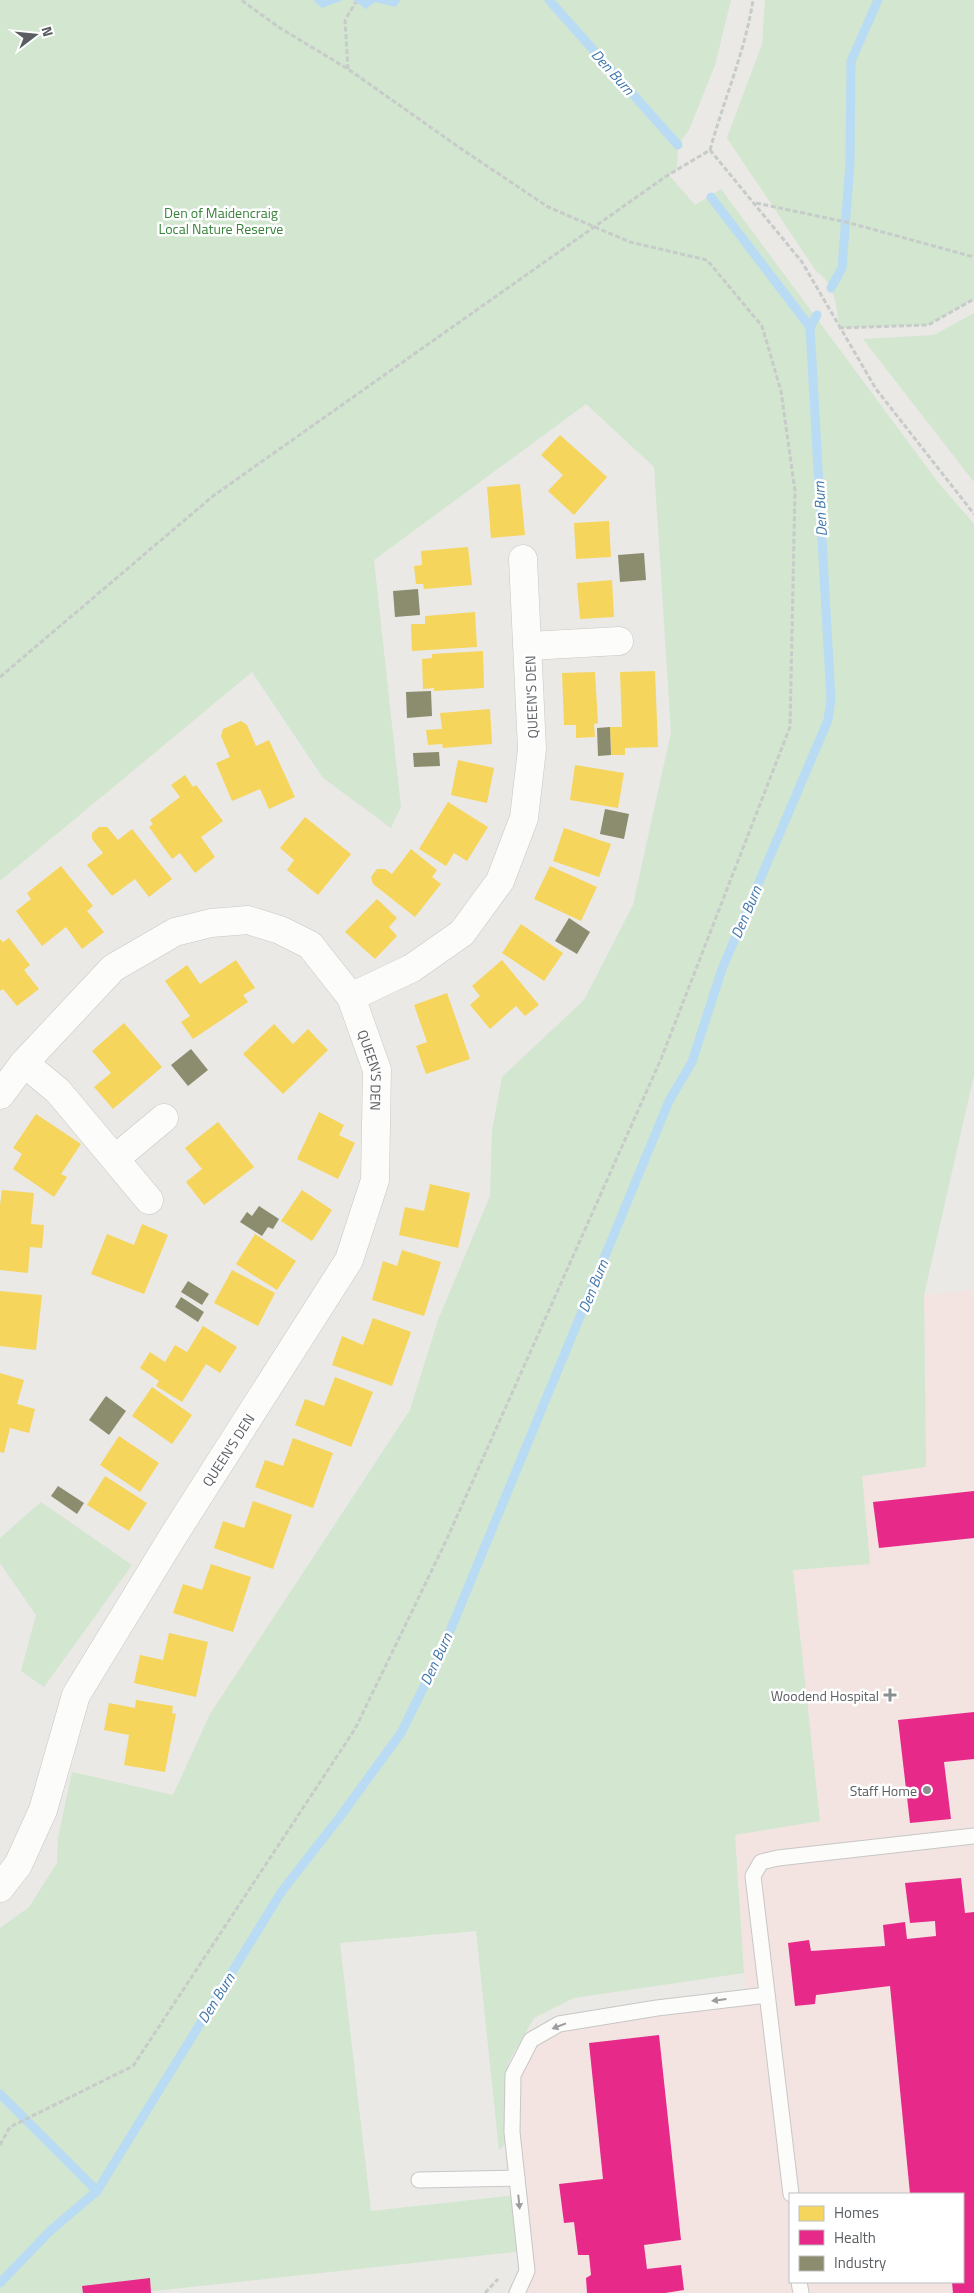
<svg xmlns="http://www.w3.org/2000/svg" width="974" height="2293" viewBox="0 0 974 2293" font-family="'Titillium Web',sans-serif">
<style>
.medical{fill:#f3e4e1;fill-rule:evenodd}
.green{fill:#d2e6d0}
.water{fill:#b9dbf4}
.homes{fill:#f6d55c}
.health{fill:#e7298a}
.industry{fill:#8c8c6e}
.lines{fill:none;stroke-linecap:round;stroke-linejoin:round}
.stream{stroke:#b9dbf4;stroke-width:9}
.lane-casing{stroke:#c7c7c7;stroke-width:17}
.street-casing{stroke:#c7c7c7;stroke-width:29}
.path{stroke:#c7cbc9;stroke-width:3;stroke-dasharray:5 2.5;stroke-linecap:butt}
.lane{stroke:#fcfcfb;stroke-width:15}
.street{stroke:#fcfcfb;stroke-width:28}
.oneway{fill:#9b9d9f}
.poi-dot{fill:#8c8f90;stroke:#fff;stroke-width:2}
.labels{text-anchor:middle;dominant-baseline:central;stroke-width:5;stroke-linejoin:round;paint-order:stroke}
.park-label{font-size:14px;fill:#39833c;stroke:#fff}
.street-label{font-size:14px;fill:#5a5e62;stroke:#fff}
.poi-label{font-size:14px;fill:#5a5e62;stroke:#fff;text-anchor:end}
.water-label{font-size:15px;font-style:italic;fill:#4277ac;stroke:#fff}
</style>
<rect width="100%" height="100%" fill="#eae9e5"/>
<path class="medical" d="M974,1290V2293H510L524,2265L517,2178L521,2070L539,2035L746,1993L735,1835L820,1821L793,1570L870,1564L862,1476L926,1467L924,1295ZM790,2194H963V2282H790Z"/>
<g class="green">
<path d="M0,0H731L715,65L689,130L678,145L677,169L669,175L695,205L721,189L937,481L974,524V1075L924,1295L926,1467L862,1476L870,1564L793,1570L820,1821L735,1835L744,1973L574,1998L534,2018L508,2063V2141L499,2150L476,1931L340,1943L371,2211L516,2195L525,2251L135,2293H0V1928L29,1907L57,1863L58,1838L72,1772L173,1795L210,1714L410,1410L438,1320L490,1196L492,1130L502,1077L584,1000L633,905L671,732L654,467L586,404L374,560L401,807L391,828L323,778L252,672L0,881Z"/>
<path d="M765,0H974V299L928,325L839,328C837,306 835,284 816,271L727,138L762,44Z"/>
<path d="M974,313V482L863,339L934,335Z"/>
<path d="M41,1502L132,1565L44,1687L21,1671L36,1615L0,1563V1538Z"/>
</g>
<g class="water">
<path d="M313,0H343L322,8Z"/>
<path d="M353,0H401L396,7L375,2L366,9Z"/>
</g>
<g class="homes">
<path d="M560,435L607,477L574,515L548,491L563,475L541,455Z"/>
<path d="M520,484L525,535L491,538L487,487Z"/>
<path d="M609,521L611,557L576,559L574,523Z"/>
<path d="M468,547L472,585L424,589L423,584H416L414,566L422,565L421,551Z"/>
<path d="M612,580L614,617L580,619L577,583Z"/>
<path d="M475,612L477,647L412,651L411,624H425V616Z"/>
<path d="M483,651L484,688L434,691V688L423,689L422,659L432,658V654Z"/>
<path d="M655,671L658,747L625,748V755H611L610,727H622L620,672Z"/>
<path d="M595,672L598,723L594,724L595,737L576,738V725H564L562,673Z"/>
<path d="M490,709L492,744L443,748L442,744L428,745L426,730L442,729L440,713Z"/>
<path d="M241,721L247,725L256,746L269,740L295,797L269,809L260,789L232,801L216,763L230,757L221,736L223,729Z"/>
<path d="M458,760L494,768L487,803L451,795Z"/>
<path d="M575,765L624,773L618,808L570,800Z"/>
<path d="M185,775L193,787L196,785L223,821L201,837L215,857L195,873L180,853L172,859L149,827L153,824L150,820L180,797L171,785Z"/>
<path d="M448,802L488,827L467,861L454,853L446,866L419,849Z"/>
<path d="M305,817L351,854L318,895L287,870L294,860L280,848Z"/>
<path d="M99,827H107L118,840L132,829L172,879L149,897L135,879L112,896L87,865L103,853L92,839V833Z"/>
<path d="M564,828L611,844L599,877L553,861Z"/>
<path d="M411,849L437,870L432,877L441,884L415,917L373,884L371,877L377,869H385L392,874Z"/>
<path d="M61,866L93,906L87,911L104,932L82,949L66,927L42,946L16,911L31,899L27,893Z"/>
<path d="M550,866L597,887L581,921L534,899Z"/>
<path d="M377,899L397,918L389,927L397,936L375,959L345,932Z"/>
<path d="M521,924L563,953L544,981L502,953Z"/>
<path d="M9,938L30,965L24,970L39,989L17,1006L3,989L0,991V939L3,942Z"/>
<path d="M236,960L255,988L243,995L248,1002L193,1039L181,1022L190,1016L165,981L187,965L200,984Z"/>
<path d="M502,960L539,1005L525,1016L516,1006L490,1029L470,1005L480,996L472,986Z"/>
<path d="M447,993L470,1059L426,1074L416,1046L427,1042L414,1005Z"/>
<path d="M124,1023L162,1067L113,1109L94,1087L111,1073L92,1051Z"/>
<path d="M274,1024L293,1044L308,1029L328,1050L283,1094L243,1054Z"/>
<path d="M319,1112L344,1125L339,1135L355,1143L338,1179L297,1159Z"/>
<path d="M36,1114L81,1144L61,1174L67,1177L54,1197L13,1169L22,1154L13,1148Z"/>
<path d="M218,1122L254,1167L204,1205L186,1182L202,1169L185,1148Z"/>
<path d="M430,1184L470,1193L458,1248L399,1235L405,1207L424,1211Z"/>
<path d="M2,1190L34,1193L31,1224L44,1225L42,1248L30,1247L28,1273L0,1270V1205Z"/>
<path d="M302,1190L332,1210L312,1241L281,1221Z"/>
<path d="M142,1224L168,1235L144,1294L91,1274L107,1234L134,1245Z"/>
<path d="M255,1234L296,1261L277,1290L236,1264Z"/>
<path d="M402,1250L441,1262L424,1316L372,1300L383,1261L397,1266Z"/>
<path d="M232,1270L275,1293L258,1326L214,1303Z"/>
<path d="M0,1291L42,1295L36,1350L0,1346Z"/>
<path d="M373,1318L411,1332L392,1386L332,1365L342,1336L363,1345Z"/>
<path d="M203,1326L237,1347L220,1373L206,1364L182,1402L156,1386L159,1381L140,1368L150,1352L165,1362L175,1345L187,1352Z"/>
<path d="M0,1373L24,1380L17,1404L35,1409L29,1433L10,1428L4,1453L0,1452Z"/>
<path d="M335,1377L373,1392L351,1447L295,1425L305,1399L324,1406Z"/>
<path d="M152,1387L192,1415L172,1444L132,1416Z"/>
<path d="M119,1436L159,1463L140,1492L100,1465Z"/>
<path d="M293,1438L333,1453L313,1508L255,1487L265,1460L283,1466Z"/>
<path d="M105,1476L147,1503L129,1531L87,1505Z"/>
<path d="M253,1501L292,1515L273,1569L214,1548L223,1521L244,1528Z"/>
<path d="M211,1564L251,1577L233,1632L173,1613L183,1584L202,1590Z"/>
<path d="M169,1633L208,1642L196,1697L134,1683L140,1655L163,1660Z"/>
<path d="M136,1700L173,1706L172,1713L176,1714L165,1772L124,1765L129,1735L104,1730L109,1703L135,1708Z"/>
</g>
<g class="health">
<path d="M974,1491V1538L879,1548L873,1502Z"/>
<path d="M974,1712V1759L944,1762L951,1819L910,1823L898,1720Z"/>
<path d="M961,1878L965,1913L974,1912V2293H953L952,2282H963V2194H910L890,1986L816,1995L815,2004L795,2006L788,1943L809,1940L811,1951L885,1946L883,1925L905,1922L907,1939L936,1936L935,1921L910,1923L905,1883Z"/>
<path d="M659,2035L681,2240L644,2245L647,2269L681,2265L684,2290L665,2293H587L586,2278L591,2275L589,2255H578L574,2222L564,2223L559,2184L603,2179L589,2043Z"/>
<path d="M150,2278L151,2293H83L82,2286Z"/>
</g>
<g class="industry">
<path d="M644,553L646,580L620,582L618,555Z"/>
<path d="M418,589L420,615L395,617L393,591Z"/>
<path d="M431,691L432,716L407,718L406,692Z"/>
<path d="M610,727L611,755L598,756L597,728Z"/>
<path d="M439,752L440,766L414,767L413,753Z"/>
<path d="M605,809L629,814L624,839L600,834Z"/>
<path d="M569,918L590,932L577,954L555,941Z"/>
<path d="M191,1049L208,1070L188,1086L171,1065Z"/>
<path d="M259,1206L279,1219L273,1229L268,1227L262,1236L240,1222L247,1212L252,1216Z"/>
<path d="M188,1281L209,1294L202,1305L181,1292Z"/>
<path d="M181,1297L204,1312L198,1322L175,1307Z"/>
<path d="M106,1396L126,1411L109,1435L89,1420Z"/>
<path d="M58,1486L84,1503L77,1514L51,1496Z"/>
</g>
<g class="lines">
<g class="stream">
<path d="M549,0L678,145"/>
<path d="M831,288L842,268L850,163L851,61L878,0"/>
<path d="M810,327L817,315"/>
<path d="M0,2094L97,2191"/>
<path d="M0,2283L50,2231L97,2191L282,1891L339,1818L401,1733L443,1648L669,1101L692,1062L722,969L828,720L831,699L810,327L711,197"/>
</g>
<g class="lane-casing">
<g id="lane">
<path d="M419,2180L517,2178"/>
<path d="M791,2194L753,1876L761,1862L778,1858L974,1836"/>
<path d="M799,2282L801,2293"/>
<path d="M517,2293L527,2271L512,2132L513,2075L531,2040L559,2024L657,2008L767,1995"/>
</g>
</g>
<g class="street-casing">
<g id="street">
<path d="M529,646L619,641"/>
<path d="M351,997L412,968L462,933L500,881L524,818L532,749L523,559"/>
<path d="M24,1063L58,1091L149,1200"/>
<path id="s1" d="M0,1095L24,1063L113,968L175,932L211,923L248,920L280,930L310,945L351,997L377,1070L375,1180L349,1260L175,1533L76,1695L43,1810L18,1865L0,1888"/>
<path d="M116,1158L164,1118"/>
</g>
</g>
<g class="path">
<path d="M348,69L345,20L356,2"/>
<path d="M710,150C724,99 745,52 753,0"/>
<path d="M756,203L846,222L974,257"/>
<path d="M839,328L928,325L974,299"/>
<path d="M0,677L213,496L665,177L710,150L802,262L876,389L974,514"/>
<path d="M0,2145L10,2127L133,2066L355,1729L446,1541L661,1059L790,727L795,491L781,391L762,326L707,260L630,242L548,207L460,148L348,69L280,28L241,0"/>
<path d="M485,2293L498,2279"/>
</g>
<use href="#lane" class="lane"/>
<use href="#street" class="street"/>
</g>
<defs><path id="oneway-solid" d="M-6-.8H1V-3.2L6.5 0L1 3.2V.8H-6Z" transform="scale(1.25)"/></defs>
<g class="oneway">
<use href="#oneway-solid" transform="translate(719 2000) rotate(173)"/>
<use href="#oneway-solid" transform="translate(559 2026) rotate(159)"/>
<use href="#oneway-solid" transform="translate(519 2202) rotate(84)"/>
</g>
<g class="poi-dot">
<path d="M887.5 1687.5h5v5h5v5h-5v5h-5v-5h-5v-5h5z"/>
<circle cx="927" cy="1790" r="5"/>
</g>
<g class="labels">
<g class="park-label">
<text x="221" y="212">Den of Maidencraig<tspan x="221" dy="16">Local Nature Reserve</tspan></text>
</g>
<g class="street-label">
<text transform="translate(531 697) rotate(-92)">QUEEN'S DEN</text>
<text stroke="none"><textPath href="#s1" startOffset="526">QUEEN'S DEN</textPath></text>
<text transform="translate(228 1450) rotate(-57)">QUEEN'S DEN</text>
</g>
<g class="poi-label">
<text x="879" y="1695">Woodend Hospital</text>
<text x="917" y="1790">Staff Home</text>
</g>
<g class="water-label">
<text transform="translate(613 72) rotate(48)">Den Burn</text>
<text transform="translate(820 509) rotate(-93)">Den Burn</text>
<text transform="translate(746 912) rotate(-67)">Den Burn</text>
<text transform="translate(593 1286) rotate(-68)">Den Burn</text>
<text transform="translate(436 1659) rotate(-65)">Den Burn</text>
<text transform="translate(216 1998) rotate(-58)">Den Burn</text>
</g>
</g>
<rect x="789" y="2193" width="175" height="90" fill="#ffffff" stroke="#bdbfc0"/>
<rect x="799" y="2206" width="25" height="15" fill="#f6d55c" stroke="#bdbfc0"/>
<text x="834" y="2218" font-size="15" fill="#5a5e62">Homes</text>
<rect x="799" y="2230" width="25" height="15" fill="#e7298a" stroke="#bdbfc0"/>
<text x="834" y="2243" font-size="15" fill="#5a5e62">Health</text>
<rect x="799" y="2256" width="25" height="15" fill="#8c8c6e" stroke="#bdbfc0"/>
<text x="834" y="2268" font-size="15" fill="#5a5e62">Industry</text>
<g transform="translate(35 35) rotate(74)" stroke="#ffffff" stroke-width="4" paint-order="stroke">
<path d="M0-4L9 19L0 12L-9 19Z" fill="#5a5e62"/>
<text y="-8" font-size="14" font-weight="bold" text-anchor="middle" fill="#5a5e62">N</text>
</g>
</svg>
